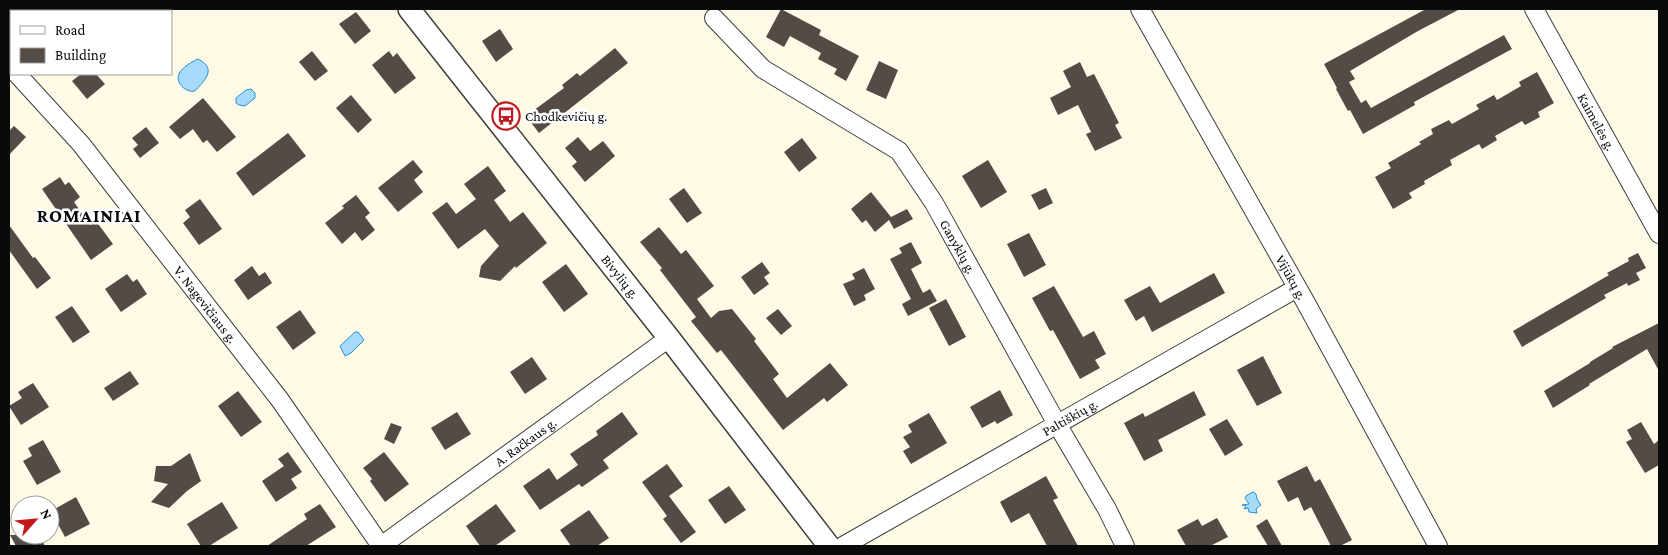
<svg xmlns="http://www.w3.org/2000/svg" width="1668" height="555" viewBox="0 0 1668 555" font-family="'Crimson Pro',serif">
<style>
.water{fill:#a6dafb;stroke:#288fd7}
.building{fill:#534b45}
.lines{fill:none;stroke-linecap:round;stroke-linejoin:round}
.minor-casing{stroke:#3d3d3d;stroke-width:20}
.tertiary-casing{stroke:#3d3d3d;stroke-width:24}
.minor{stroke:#fff;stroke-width:18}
.tertiary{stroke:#fff;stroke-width:21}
.labels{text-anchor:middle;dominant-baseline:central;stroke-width:5;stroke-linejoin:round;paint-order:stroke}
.poi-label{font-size:14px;fill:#0a0a0a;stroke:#fff;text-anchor:start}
.street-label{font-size:14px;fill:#0a0a0a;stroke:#fff}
.district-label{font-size:19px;font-weight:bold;letter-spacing:1px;fill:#0a0a0a;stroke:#fff}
</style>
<rect width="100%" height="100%" fill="#fffae6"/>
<g class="water">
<path d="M198,59C218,69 204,81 195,91C186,93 175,83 179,74C181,68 193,61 198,59Z"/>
<path d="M251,89L255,93V98L245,106L239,105L236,103V98L246,90Z"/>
<path d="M355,332H358L364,340L351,353L345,356L340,346Z"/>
<path d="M1253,492L1256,494L1257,499L1261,505L1256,509L1257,513L1249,512L1248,508L1244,509L1246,506L1242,505L1249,504L1245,498L1247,495Z"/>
</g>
<g class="building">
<path d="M781,9L821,30L819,35L859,56L846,81L834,74L837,69L818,59L821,53L790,36L784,47L766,37Z"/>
<path d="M1426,9H1460L1418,31L1350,71L1355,79L1349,82L1361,103L1366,100L1371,108L1504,35L1512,49L1414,102L1415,105L1363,134L1350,110L1348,111L1343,102L1336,89L1337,88L1324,64Z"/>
<path d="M356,12L371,31L355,44L339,24Z"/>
<path d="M500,29L513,49L496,62L482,41Z"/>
<path d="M615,48L628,63L539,133L526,116L564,88L562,85L577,73L580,76Z"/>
<path d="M312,51L328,71L315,81L299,62Z"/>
<path d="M389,51L393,57L397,53L416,78L395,94L372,65Z"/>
<path d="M879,61L898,70L886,99L866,90Z"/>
<path d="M1080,62L1087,77L1094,74L1119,123L1115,125L1122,138L1095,151L1086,134L1091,132L1078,105L1058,115L1050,98L1071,87L1063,71Z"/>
<path d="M1537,72L1554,103L1538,112L1540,117L1525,125L1522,121L1495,136L1497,140L1482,149L1479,144L1450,160L1452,165L1424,181L1425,184L1409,193L1412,198L1393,209L1375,177L1391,168L1388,163L1421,144L1419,142L1433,134L1431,129L1449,120L1452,124L1479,109L1476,105L1494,95L1497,100L1521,86L1519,82Z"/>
<path d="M81,74H96L105,84L87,99L72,81Z"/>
<path d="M351,95L372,120L358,133L336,108Z"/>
<path d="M203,98L236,137L217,152L207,140L203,143L193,129L180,139L169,127Z"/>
<path d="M14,126L26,137L9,155V131Z"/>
<path d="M146,127L159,143L140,158L133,149L138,145L132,138Z"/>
<path d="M288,133L306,156L253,196L236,173Z"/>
<path d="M578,137L590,151L603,141L615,156L585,182L572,166L577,162L565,148Z"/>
<path d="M802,138L817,158L799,172L784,152Z"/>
<path d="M413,160L423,172L414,180L423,192L398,212L378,188Z"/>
<path d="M988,160L1007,192L981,208L962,176Z"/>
<path d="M488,166L506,191L494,200L510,222L523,212L547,243L516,268L515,266L500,281L479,277L481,266L499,246L485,229L458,249L432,213L447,202L456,214L476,199L464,184Z"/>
<path d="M60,177L65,185L69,182L80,197L74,202L90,225L96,221L113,244L91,260L42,189Z"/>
<path d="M684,188L702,213L687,223L669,199Z"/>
<path d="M1046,188L1053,203L1039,210L1031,195Z"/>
<path d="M871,192L891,217L907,209L913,219L894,229L889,220L875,232L866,220L862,223L851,209Z"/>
<path d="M356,195L370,213L365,217L375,230L362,241L355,232L342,244L325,223L344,208L342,206Z"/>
<path d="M200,199L222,229L199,245L183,223L190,217L185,210Z"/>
<path d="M9,225L33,258L35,257L51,278L37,289L9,250Z"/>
<path d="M659,227L681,254L686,250L714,286L697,299L711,318L719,311L732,309L756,339L754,341L779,374L773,379L787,398L830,363L848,385L827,402L824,398L783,430L721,350L717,353L691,321L696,317L660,270L662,268L640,242Z"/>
<path d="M1029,233L1046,265L1024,277L1007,244Z"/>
<path d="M911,242L922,263L911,269L923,293L930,289L937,301L908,316L902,304L911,299L890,259L902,253L899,248Z"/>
<path d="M1638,253L1646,268L1636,273L1640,280L1628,286L1627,283L1604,295L1606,298L1522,347L1513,331L1609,275L1607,273L1629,261L1628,258Z"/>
<path d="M762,262L770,273L764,277L769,284L754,295L741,277Z"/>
<path d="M566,264L588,294L564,312L542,282Z"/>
<path d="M252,266L259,276L265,272L272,283L248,300L234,280Z"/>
<path d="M864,268L875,289L864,295L866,300L854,306L843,284L855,279L852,274Z"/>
<path d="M1214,273L1225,293L1152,332L1144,316L1136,321L1124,300L1150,286L1160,303Z"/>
<path d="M127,274L133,282L137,279L147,294L121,312L105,289Z"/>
<path d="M1054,286L1083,337L1094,331L1106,354L1095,360L1100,368L1080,379L1053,330L1050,331L1032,298Z"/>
<path d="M946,299L966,337L949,346L929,308Z"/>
<path d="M72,306L90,332L73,343L55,317Z"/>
<path d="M778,309L792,326L781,335L766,318Z"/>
<path d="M300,310L316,333L293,350L276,327Z"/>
<path d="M1659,323V371L1647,349L1589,384L1590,385L1553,408L1544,391L1590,363V362L1613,348L1612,347Z"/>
<path d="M1263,356L1282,393L1257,406L1237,370Z"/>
<path d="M532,357L547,379L525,394L510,372Z"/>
<path d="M130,371L139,384L113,401L104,388Z"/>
<path d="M33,383L49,407L21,425L9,406L22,398L18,392Z"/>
<path d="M1000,390L1013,415L997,424L995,421L982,428L970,407Z"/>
<path d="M238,391L262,422L241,437L218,406Z"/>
<path d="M1194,391L1206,415L1158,440L1163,451L1144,461L1124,423L1143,413L1145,417Z"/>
<path d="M457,412L471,434L445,450L431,428Z"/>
<path d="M622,412L638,434L603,460L609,468L582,487L579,484L540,510L523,486L549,468L557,480L578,465L570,454L598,435L596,431Z"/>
<path d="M929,413L947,443L911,464L903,451L910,447L903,437L912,432L908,425Z"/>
<path d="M1227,419L1243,445L1225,456L1209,429Z"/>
<path d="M1641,422L1654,444L1659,440V465L1645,473L1626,442L1632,439L1627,430Z"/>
<path d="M391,423L402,427L394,444L384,439Z"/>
<path d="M43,440L61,472L37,485L23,461L32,456L28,448Z"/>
<path d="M288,452L302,472L291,479L297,488L276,502L262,481L284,466L278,459Z"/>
<path d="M384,452L409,484L385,502L370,481L372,479L363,468Z"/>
<path d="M190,453L201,481L187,491L169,508L151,502L168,484L154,481L156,466H171Z"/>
<path d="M667,464L683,486L669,496L696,532L681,543L663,519L667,516L642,482Z"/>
<path d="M1307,466L1315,482L1320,479L1352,540L1340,546H1331L1311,507L1304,511L1298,497L1288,502L1277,481Z"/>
<path d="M1046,476L1058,498L1053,500L1078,546H1047L1029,513L1011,523L1000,502Z"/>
<path d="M729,486L746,510L725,524L708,500Z"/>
<path d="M76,497L90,524L65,537L51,511Z"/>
<path d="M222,502L238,528L209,546H201L187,524Z"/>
<path d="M320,504L336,527L306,546H267L307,519L304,514Z"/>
<path d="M496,504L516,531L495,546H480L466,526Z"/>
<path d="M589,510L609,538L597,546H571L560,530Z"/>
<path d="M1217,518L1228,537L1210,546H1186L1177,530L1198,519L1202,526Z"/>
<path d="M1267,519L1282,546H1268L1256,526Z"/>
<path d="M10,535H39L45,546H16Z"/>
</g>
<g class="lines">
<g class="minor-casing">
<g id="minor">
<path id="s1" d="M1140,9L1306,303L1438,546"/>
<path id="s2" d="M1534,9L1659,234"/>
<path id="s3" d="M714,18L763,69L899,151L934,203L1057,424L1107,509L1125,546"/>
<path id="s4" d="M17,74L81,144L280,400L381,546"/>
<path id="s5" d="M381,546L669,338"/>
<path id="s6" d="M843,546L1297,288"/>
</g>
</g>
<g class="tertiary-casing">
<g id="tertiary">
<path id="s7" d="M409,9L669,338L829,546"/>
</g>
</g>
<use href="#minor" class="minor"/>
<use href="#tertiary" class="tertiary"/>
</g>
<defs>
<g id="bus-ring" transform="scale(1.4375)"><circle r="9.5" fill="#fff" stroke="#c2191f" stroke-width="1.5"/><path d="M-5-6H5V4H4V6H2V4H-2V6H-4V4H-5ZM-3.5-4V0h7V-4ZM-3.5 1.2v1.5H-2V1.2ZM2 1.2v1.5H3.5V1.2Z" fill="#c2191f"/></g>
</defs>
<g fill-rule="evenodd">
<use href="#bus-ring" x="506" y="116"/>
</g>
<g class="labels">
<g class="poi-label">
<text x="525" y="116">Chodkevičių g.</text>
</g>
<g class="street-label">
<text stroke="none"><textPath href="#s2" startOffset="129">Kaimelės g.</textPath></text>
<text stroke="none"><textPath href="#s3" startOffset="342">Ganyklų g.</textPath></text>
<text stroke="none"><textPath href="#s7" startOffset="341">Bivylių g.</textPath></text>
<text stroke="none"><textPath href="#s1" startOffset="308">Vijūkų g.</textPath></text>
<text stroke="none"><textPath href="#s4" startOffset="298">V. Nagevičiaus g.</textPath></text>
<text stroke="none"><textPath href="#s6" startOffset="261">Paltiškių g.</textPath></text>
<text stroke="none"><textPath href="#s5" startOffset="178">A. Račkaus g.</textPath></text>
</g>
<g class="district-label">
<text x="89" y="215">ROMAINIAI</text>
</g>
</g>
<rect width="1668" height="555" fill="none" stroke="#0a0a0a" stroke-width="20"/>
<rect x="10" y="10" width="162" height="65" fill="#ffffff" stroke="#9d9d9d"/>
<rect x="20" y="26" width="25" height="8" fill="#ffffff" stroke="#9d9d9d"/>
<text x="55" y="35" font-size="15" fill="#0a0a0a">Road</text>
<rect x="20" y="48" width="25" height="15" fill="#534b45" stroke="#9d9d9d"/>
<text x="55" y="60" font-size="15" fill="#0a0a0a">Building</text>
<g transform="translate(35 520) rotate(63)"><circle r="24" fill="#ffffff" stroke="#9d9d9d"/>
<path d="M0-4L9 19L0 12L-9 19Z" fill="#c2191f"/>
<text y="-8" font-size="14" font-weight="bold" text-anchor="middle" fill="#0a0a0a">N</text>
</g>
</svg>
